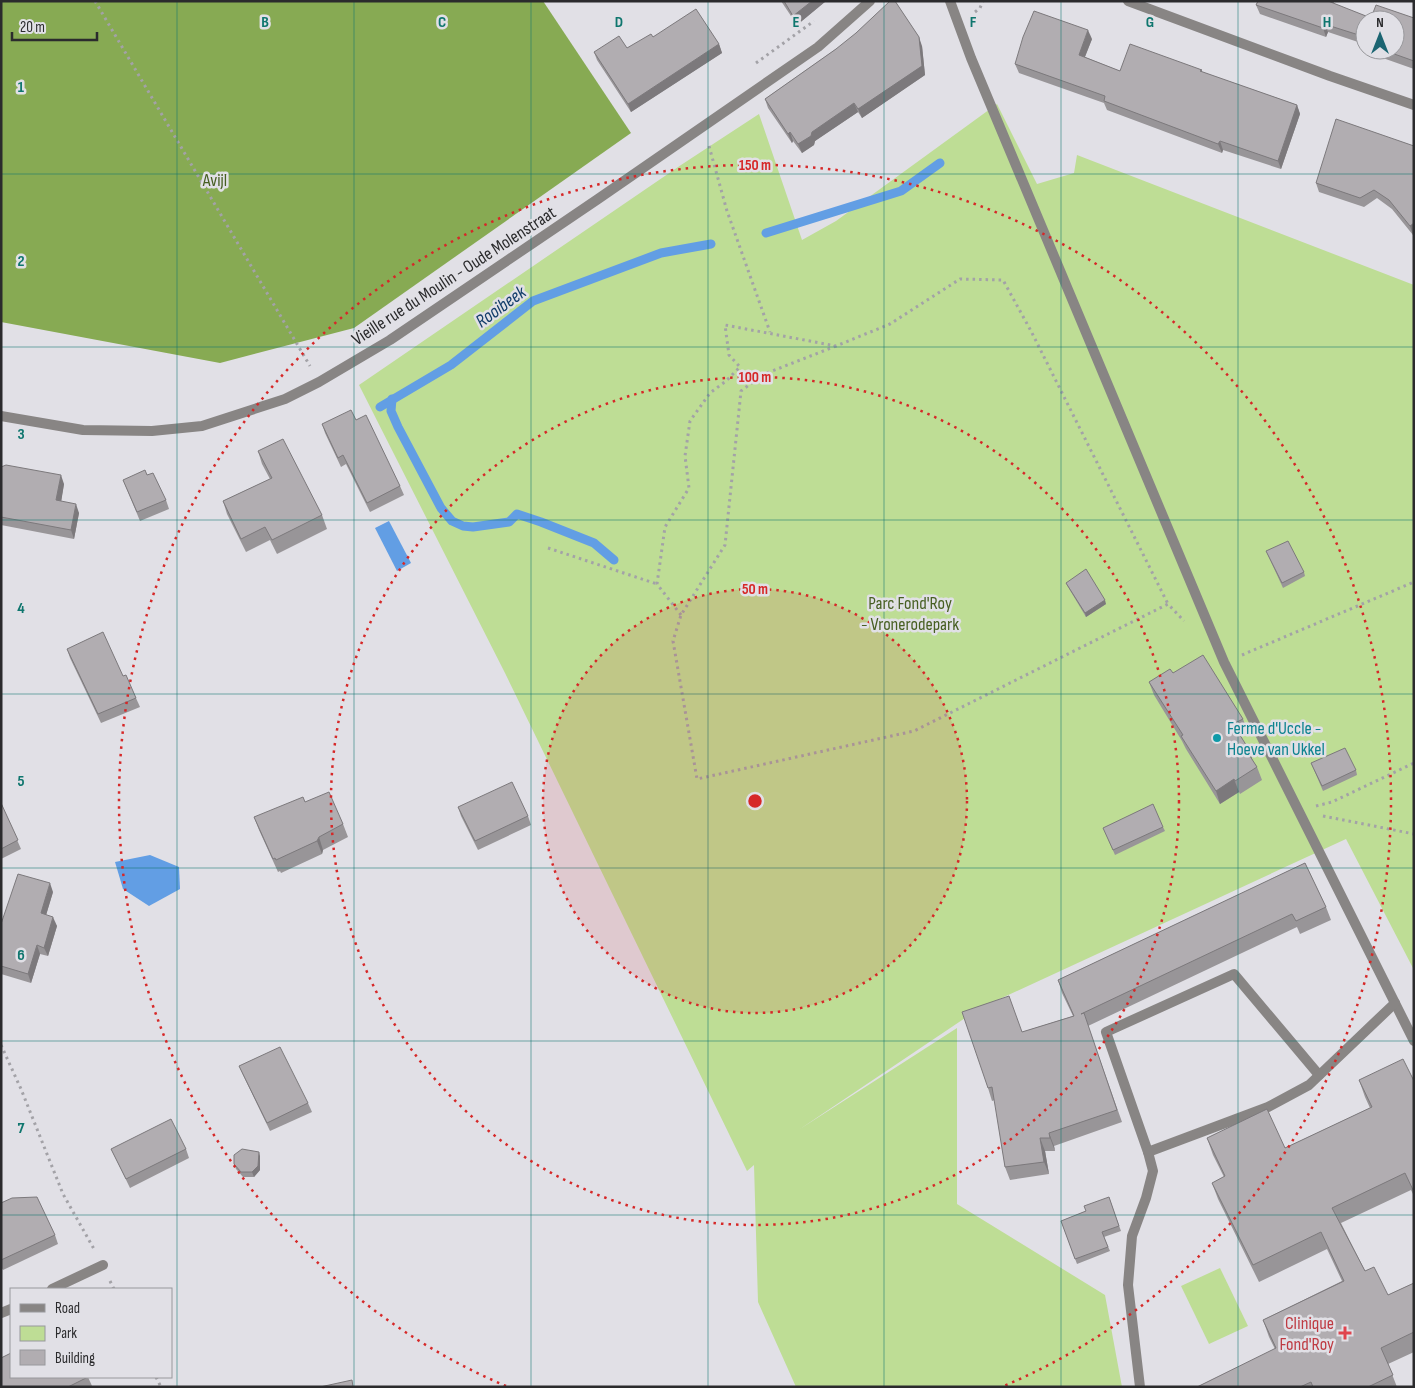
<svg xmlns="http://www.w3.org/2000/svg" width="1415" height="1388" viewBox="0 0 1415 1388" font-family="'Sofia Sans Condensed',sans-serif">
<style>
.green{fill:#bedd95}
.forest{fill:#87aa53}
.water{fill:#629ee4}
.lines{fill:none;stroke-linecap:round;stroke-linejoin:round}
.stream{stroke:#629ee4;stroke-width:9}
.path{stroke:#a3a2a7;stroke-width:3;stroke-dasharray:2.5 4;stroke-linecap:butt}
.lane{stroke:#888584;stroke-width:10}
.street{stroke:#888584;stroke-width:10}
.wall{fill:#989598;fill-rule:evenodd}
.shaded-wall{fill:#7c797c}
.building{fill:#b1adb1;stroke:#7c797c}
.grid{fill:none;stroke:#0f766e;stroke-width:1;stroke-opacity:0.55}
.ring{fill:none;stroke:#d62828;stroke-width:2.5;stroke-dasharray:2.5 5}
.culture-dot{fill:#0f9aa8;stroke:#e1e0e6;stroke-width:2}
.health-dot{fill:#e0444e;stroke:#e1e0e6;stroke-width:2}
.labels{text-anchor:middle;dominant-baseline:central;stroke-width:5;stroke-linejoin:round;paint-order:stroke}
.park-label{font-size:18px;fill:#475f22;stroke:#e1e0e6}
.street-label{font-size:18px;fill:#2b2b2d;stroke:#e1e0e6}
.culture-label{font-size:18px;fill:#0d838f;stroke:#e1e0e6;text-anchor:start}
.health-label{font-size:18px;fill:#be3a42;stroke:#e1e0e6;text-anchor:end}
.water-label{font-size:19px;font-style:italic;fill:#133d6a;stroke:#e1e0e6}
.grid-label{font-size:16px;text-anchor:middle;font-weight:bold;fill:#0f766e;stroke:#e1e0e6;stroke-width:5;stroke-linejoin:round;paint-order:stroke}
.centre{fill:#d62828;stroke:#e1e0e6;stroke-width:2.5}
.ring-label{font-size:15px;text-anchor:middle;font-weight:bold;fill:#d62828;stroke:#e1e0e6;stroke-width:5;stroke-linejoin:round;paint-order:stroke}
</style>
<rect width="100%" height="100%" fill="#e1e0e6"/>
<g class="green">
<path d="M997,104L1037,184L1074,173L1077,155L1414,285V970L1346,839L980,1008L800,1129L957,1028V1204L1105,1295L1122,1387H796L758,1302L754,1165L747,1171L505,673L359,385L681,165L759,114L802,240L836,221Z"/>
<path d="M1220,1268L1248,1326L1209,1344L1181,1286Z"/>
</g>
<path class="forest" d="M1,1H543L631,133L354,328L220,363L1,322Z"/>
<g class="water">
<path d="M389,521L411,563L397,571L375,528Z"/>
<path d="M150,855L179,867L180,889L149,906L123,889L115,862Z"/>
</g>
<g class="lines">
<g class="stream">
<path d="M766,233L901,191L940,163"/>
<path d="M392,399L391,411L398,427L441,508L452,521L463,526L473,527L509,522L517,514L541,522L594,543L614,560"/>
<path d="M380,407L451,365L533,301L661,253L711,244"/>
</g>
<g class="path">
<path d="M95,1L310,366"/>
<path d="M975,12L980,8L983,1"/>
<path d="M756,63L814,21"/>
<path d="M709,146L727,211L770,332"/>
<path d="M836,346L762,375L741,391L725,545L681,615L673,641L697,779L914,731L1168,604L1184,621"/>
<path d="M548,548L657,584"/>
<path d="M681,615L657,584L665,527L689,488L685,456L690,421L710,393L726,381L740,367L729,355L725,325L836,346L890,324L960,279L1003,280L1031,331L1168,604"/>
<path d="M1242,655L1414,582"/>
<path d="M1316,806L1332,802L1414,763"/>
<path d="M1323,816L1414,834"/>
<path d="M1,1045L21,1089L63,1194L94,1249"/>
<path d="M110,1281L114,1289"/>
<path d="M156,1377L161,1387"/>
</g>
<g class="lane">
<path d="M950,1L971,58L1224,662L1414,1041"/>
<path d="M1148,1152L1106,1032L1234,974L1319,1075"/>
<path d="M1140,1387L1128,1285L1132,1236L1146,1198L1153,1171L1148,1152L1268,1107L1309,1085L1395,1003"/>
</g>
<g class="street">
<path d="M1128,1L1330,76L1414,105"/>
<path d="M1,416L83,430L152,431L202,426L285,399L319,382L390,340L598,199L818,47L870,1"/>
<path d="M52,1289L103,1265"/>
<path d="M1,1313L11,1309"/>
</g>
</g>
<g class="wall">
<path d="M781,1H826L797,25Z"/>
<path d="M1258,1H1334L1333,4L1371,18H1414V69L1363,51L1361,43L1328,32L1326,37L1260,14L1256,5ZM1365,20L1395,50H1365Z"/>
<path d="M653,37L719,44L722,53L631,112L597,60L594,52L627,48Z"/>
<path d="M1092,39L1085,57L1120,71L1202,70V72L1297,105L1300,114L1281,169L1223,150L1222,153L1107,110L1104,103L1019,73L1015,64Z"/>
<path d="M922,46L925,75L862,118L858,112L815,141L814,145L802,153L793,141L792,143L768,108L765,99L836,49Z"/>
<path d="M1414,146V234L1413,235L1392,209L1377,198L1364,207L1319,192L1316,183Z"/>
<path d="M356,420L400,486L404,495L370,512L346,464L341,467L325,433L322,424Z"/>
<path d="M258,451L322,515L327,529L277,554L270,540L246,552L227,514L223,501L270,479L262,464Z"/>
<path d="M1,467L64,484L61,501L79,513L74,539L1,525Z"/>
<path d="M147,475L166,500L169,509L140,521L123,480Z"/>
<path d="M1266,551L1304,572L1305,576L1283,588Z"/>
<path d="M1066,583L1106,604L1086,617L1068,587Z"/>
<path d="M67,649L123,676L136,698L140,707L101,723L70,658Z"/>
<path d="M1173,673L1243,719L1248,732L1241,736L1253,761L1257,767L1262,780L1240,794L1239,792L1220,804L1186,749L1182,741L1154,695L1149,682Z"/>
<path d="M1311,763L1356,770L1357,775L1323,791Z"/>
<path d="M305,802L343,824L348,837L323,850L322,854L281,873L280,871L278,872L259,830L254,817Z"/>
<path d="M1,803L21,849L1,859Z"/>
<path d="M458,807L528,816L531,825L478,850L461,816Z"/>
<path d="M1163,827L1165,831L1115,855L1105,832Z"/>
<path d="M1305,863L1326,907L1331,920L1300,934L1297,927L1088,1026L1122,1122L1054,1146L1055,1151H1045L1049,1174L1010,1180L1005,1167L995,1100L992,1101L988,1088L1022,1032L1073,1016L1062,993L1058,980Z"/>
<path d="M53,892L46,915L57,926L48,956L40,954L31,983L1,974V924Z"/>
<path d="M239,1066L308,1103L312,1112L270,1131L243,1075Z"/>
<path d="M1359,1080L1414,1081V1196L1411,1190L1341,1223L1365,1271L1388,1295L1414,1283V1352L1388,1364L1397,1387H1197L1275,1349L1269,1337L1263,1320L1342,1281L1327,1249L1259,1282L1218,1199L1212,1183L1224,1177L1213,1155L1207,1138L1285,1148L1370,1108L1365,1097Z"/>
<path d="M111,1149H186L189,1158L130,1188L115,1157Z"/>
<path d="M260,1156V1170L254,1177H243L236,1169L234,1164Z"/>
<path d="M1109,1197L1121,1231L1104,1237L1110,1251L1077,1264L1061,1221L1086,1211Z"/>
<path d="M1,1203L55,1235L58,1244L3,1270L1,1267Z"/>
<path d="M88,1377L92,1386L90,1387H1Z"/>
</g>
<g class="shaded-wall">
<path d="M812,1H826L797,25L793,16Z"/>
<path d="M1328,1H1334L1331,11Z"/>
<path d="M1324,24L1328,32L1326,37L1323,28Z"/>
<path d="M1088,30L1092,39L1082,64L1079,55Z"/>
<path d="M919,37L922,46L925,75L862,118L858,109Z"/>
<path d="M719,44L722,53L631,112L628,104Z"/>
<path d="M854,103L858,112L815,141L814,145L802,153L798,144L812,132Z"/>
<path d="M1297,105L1300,114L1281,169L1278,161Z"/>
<path d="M790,132L793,141L792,143L788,134Z"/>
<path d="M1220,141L1223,150L1222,153L1218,144Z"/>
<path d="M1414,223V234L1413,235L1410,226Z"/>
<path d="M61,475L64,484L60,509L56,500Z"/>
<path d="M76,504L79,513L74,539L71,530Z"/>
<path d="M1105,600L1106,604L1086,617L1085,613Z"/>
<path d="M1248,748L1253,761L1246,750Z"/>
<path d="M1234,779L1239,792L1220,804L1216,791Z"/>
<path d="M319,837L323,850L322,854L317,841Z"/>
<path d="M50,883L53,892L44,922L41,913Z"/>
<path d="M53,917L57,926L48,956L44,948Z"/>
<path d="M37,945L40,954L31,983L28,974Z"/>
<path d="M1049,1133L1054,1146L1055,1151L1050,1138Z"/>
<path d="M1040,1138L1045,1151L1049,1174L1044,1162Z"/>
<path d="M259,1152L260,1156V1170L254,1177L252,1172Z"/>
</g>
<g class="building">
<path d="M784,1H812L793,16Z"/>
<path d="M890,1H895L919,37L922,66L858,109L854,103L812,132L811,136L798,144L790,132L788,134L765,99L836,49L856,33Z"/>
<path d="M1258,1H1328L1371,18L1376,5L1414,18V61L1383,50H1395V20H1365V44L1360,42L1362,36L1324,24L1323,28L1256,5Z"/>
<path d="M696,9L719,44L628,104L594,52L619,36L627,48L651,34L653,37Z"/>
<path d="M1034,11L1088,30L1079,55L1120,71L1130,44L1202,70L1200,71L1297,105L1278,161L1220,141L1218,144L1104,101L1105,96L1015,64L1023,37Z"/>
<path d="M1336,119L1414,146V223L1410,226L1389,200L1374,190L1360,198L1316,183Z"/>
<path d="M351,410L356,420L366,415L400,486L367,503L343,455L338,458L322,424Z"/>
<path d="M283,439L322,515L272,540L265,527L241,539L223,501L272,478L258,451Z"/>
<path d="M6,465L61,475L56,500L76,504L71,530L1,517V467Z"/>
<path d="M145,470L147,475L153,473L166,500L137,512L123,480Z"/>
<path d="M1288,541L1304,572L1282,583L1266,551Z"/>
<path d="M1086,569L1105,600L1085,613L1066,583Z"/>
<path d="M103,632L123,676L126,675L136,698L98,714L67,649Z"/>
<path d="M1203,655L1243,719L1233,724L1248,748L1246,750L1257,767L1235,781L1234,779L1216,791L1181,736L1183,735L1149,682L1170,669L1173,673Z"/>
<path d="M1345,748L1356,770L1322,786L1311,763Z"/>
<path d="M512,782L528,816L475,841L458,807Z"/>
<path d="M329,792L343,824L319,837L317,841L276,860L275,858L273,859L254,817L303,797L305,802Z"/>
<path d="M1,803L18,840L1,849Z"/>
<path d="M1153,804L1163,827L1113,850L1103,828Z"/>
<path d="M1305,863L1326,907L1296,921L1292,914L1081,1014L1084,1013L1117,1110L1049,1133L1050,1138H1040L1044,1162L1005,1167L992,1087L988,1088L962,1012L1009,996L1022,1032L1074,1016L1058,980Z"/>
<path d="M18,874L50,883L41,913L53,917L44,948L37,945L28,974L1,966V924Z"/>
<path d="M280,1047L308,1103L267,1123L239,1066Z"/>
<path d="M1403,1059L1414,1081V1192L1405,1173L1332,1208L1365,1271L1374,1267L1388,1295L1414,1283V1332L1381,1348L1393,1375L1368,1387H1313L1311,1382L1300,1387H1197L1276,1348L1263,1320L1344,1281L1321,1232L1253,1265L1212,1183L1225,1176L1207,1138L1267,1109L1285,1148L1372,1107L1359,1080Z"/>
<path d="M171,1119L186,1149L126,1179L111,1149Z"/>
<path d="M242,1149L259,1152L258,1166L252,1172H241L234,1164V1155Z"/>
<path d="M37,1197L55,1235L1,1260V1203L12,1198Z"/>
<path d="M1109,1197L1119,1226L1102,1232L1108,1247L1075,1259L1061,1221L1086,1211L1084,1206Z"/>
<path d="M11,1353V1377H88L68,1387H1V1358Z"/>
<path d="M352,1380L353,1387H320Z"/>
</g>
<path class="grid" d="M177,1V1387M354,1V1387M531,1V1387M708,1V1387M884,1V1387M1061,1V1387M1238,1V1387M1,174H1414M1,347H1414M1,520H1414M1,694H1414M1,868H1414M1,1041H1414M1,1215H1414"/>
<circle cx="755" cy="801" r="212" fill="#d62828" fill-opacity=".12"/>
<g class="ring">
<circle cx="755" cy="801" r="212"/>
<circle cx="755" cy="801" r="424"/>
<path d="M506 1386A636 636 0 1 1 1004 1386"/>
</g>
<circle class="culture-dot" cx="1217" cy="738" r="5"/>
<path class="health-dot" d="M1342.5 1325.5h5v5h5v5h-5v5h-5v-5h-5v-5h5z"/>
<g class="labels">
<g class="park-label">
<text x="215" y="180">Avijl</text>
<text x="910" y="603">Parc Fond'Roy<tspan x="910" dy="21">- Vronerodepark</tspan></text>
</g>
<g class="street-label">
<text transform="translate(454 276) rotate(-33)">Vieille rue du Moulin - Oude Molenstraat</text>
</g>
<g class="culture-label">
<text x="1227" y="728">Ferme d'Uccle -<tspan x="1227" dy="21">Hoeve van Ukkel</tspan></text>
</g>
<g class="health-label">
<text x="1334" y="1323">Clinique<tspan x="1334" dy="21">Fond'Roy</tspan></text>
</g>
<g class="water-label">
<text transform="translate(501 307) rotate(-36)">Rooibeek</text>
</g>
</g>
<g class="grid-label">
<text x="265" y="27">B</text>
<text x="442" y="27">C</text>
<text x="619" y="27">D</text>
<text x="796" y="27">E</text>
<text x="973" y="27">F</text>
<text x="1150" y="27">G</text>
<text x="1327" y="27">H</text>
<text x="21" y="92">1</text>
<text x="21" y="266">2</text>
<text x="21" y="439">3</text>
<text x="21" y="613">4</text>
<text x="21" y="786">5</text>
<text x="21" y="960">6</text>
<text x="21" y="1133">7</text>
</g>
<circle cx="755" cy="801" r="8" class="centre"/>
<g class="ring-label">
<text x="755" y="170">150 m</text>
<text x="755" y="382">100 m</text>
<text x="755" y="594">50 m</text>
</g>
<rect width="1415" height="1388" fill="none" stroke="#2b2b2d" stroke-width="5"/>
<rect x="10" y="1288" width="162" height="90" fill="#e1e0e6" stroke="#98989c"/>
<rect x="20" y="1304" width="25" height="8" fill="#888584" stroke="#98989c"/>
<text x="55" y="1313" font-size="15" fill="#2b2b2d">Road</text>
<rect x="20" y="1326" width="25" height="15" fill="#bedd95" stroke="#98989c"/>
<text x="55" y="1338" font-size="15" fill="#2b2b2d">Park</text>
<rect x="20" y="1350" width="25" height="15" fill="#b1adb1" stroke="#98989c"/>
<text x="55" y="1363" font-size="15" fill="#2b2b2d">Building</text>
<g transform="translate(1380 35)"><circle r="24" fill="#e1e0e6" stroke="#98989c"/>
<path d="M0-4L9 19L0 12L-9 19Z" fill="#1c6572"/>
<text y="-8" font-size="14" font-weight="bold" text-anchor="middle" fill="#2b2b2d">N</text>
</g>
<path d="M12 32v8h85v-8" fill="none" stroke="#2b2b2d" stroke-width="2.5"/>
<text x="20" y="32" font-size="15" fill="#2b2b2d" stroke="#e1e0e6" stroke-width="4" paint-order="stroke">20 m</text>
</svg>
